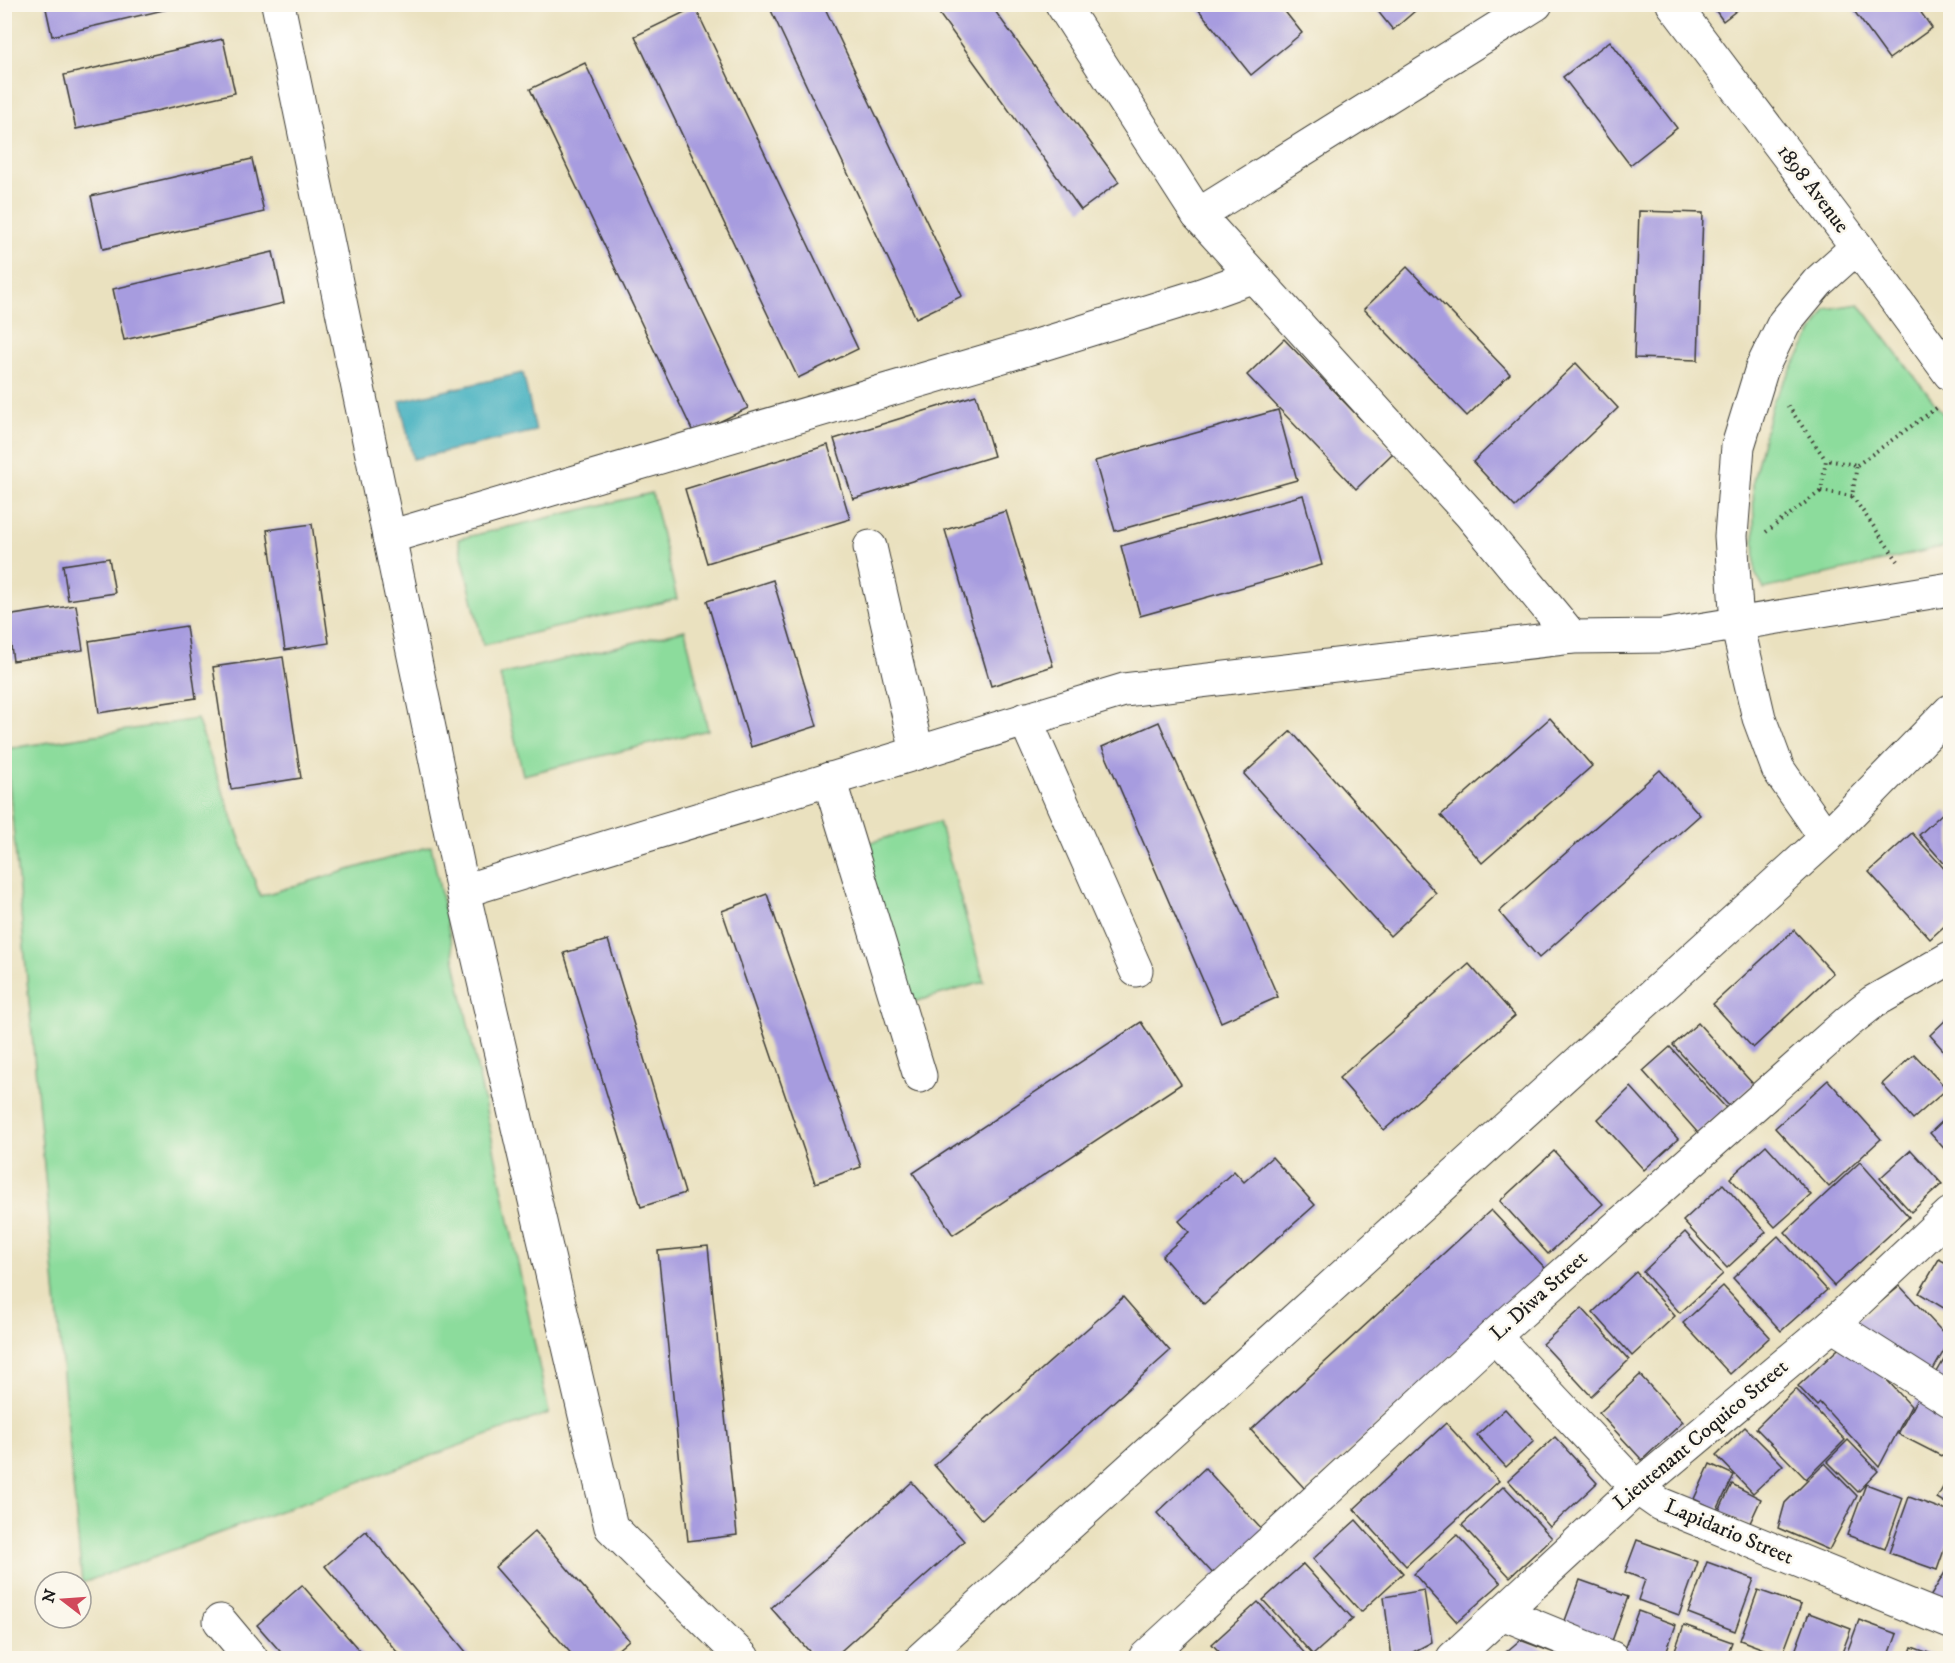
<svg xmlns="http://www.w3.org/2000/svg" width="1955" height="1663" viewBox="0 0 1955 1663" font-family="'IM FELL DW Pica',serif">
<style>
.green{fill:#8cdc9c;stroke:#547c5c;stroke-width:1.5}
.water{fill:#42b0c0;stroke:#2f666e;stroke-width:1.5}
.building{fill:#a79cdf}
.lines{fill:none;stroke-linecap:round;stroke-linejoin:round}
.minor-casing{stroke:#3b3a34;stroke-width:35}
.path{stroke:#3b3a34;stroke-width:4;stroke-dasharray:1.5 4.5;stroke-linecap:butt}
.minor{stroke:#fff;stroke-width:33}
.labels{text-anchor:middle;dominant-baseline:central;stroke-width:5;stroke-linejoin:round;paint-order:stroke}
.street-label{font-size:21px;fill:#1c1c1c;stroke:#fbf7ec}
</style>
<rect width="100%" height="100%" fill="#fbf7ec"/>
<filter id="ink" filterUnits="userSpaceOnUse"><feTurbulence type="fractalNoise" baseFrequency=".0167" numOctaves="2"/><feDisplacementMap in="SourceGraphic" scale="12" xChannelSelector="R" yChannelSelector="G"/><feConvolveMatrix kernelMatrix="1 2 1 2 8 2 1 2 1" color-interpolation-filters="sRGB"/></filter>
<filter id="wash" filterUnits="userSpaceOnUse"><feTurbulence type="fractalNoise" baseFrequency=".008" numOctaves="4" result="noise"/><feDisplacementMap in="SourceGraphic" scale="24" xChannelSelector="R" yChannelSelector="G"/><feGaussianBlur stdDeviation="1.35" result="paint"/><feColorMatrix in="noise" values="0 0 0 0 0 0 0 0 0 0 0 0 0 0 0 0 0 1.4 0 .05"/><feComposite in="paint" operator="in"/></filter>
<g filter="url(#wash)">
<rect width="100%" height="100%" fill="#eae1bf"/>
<g class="green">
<path d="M1859,304L1950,423V545L1764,589L1755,573L1753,481L1773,401L1826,309Z"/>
<path d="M652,493L677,599L483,645L458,539Z"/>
<path d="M685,630L708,730L523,775L500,675Z"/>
<path d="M197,719L260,896L431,846L549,1413L82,1583L6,749Z"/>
<path d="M939,822L984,982L907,1004L862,845Z"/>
</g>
<path class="water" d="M523,373L536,431L413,459L400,401Z"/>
<g id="blocks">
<g class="building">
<path d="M45,4H185V5L52,36Z"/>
<path d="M768,4H823L962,296L916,318Z"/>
<path d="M932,4H990L1119,182L1081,210Z"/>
<path d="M1194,4H1279L1302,33L1251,75Z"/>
<path d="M1372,4H1423L1393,30Z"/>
<path d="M1711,4H1745L1723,21Z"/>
<path d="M1849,4H1915L1932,28L1889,59Z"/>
<path d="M695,7L858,349L798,378L635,36Z"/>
<path d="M223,39L235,93L76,129L64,75Z"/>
<path d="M1610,41L1677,128L1630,165L1563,77Z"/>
<path d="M585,63L748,408L694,434L530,89Z"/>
<path d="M252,159L264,212L103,249L91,196Z"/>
<path d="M1639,211L1703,213L1698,360L1634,358Z"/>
<path d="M273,252L284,303L124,340L113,289Z"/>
<path d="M1407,267L1510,374L1467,416L1364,309Z"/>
<path d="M1284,339L1393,453L1356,489L1247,375Z"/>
<path d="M1576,363L1618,408L1515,507L1473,462Z"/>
<path d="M976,395L994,456L853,499L834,439Z"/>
<path d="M1278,410L1297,480L1115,531L1095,461Z"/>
<path d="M828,445L850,519L707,563L685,489Z"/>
<path d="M1303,495L1322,565L1140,616L1121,546Z"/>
<path d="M1006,511L1053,666L991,686L945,530Z"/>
<path d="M312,524L329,643L285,650L267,530Z"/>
<path d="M109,558L115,593L68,600L63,565Z"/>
<path d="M773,580L817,726L751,747L707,601Z"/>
<path d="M76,605L83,650L13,661L7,616Z"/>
<path d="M186,626L196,698L99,713L89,641Z"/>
<path d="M283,657L301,778L231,789L213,667Z"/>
<path d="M1550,718L1592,766L1482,863L1441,815Z"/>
<path d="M1159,722L1278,997L1221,1022L1102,747Z"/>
<path d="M1291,731L1436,893L1390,936L1244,774Z"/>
<path d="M1660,770L1700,815L1539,958L1499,912Z"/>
<path d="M1946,810L1950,815V870L1919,835Z"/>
<path d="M1912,833L1950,875V921L1930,939L1869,872Z"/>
<path d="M767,894L861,1167L815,1183L722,911Z"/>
<path d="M1794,930L1833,973L1753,1048L1713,1004Z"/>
<path d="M608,940L685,1193L641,1207L564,953Z"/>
<path d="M1469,964L1515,1016L1384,1130L1339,1078Z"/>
<path d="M1950,1016V1058L1930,1035Z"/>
<path d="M1141,1022L1181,1084L953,1235L913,1173Z"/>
<path d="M1698,1023L1753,1084L1729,1106L1673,1045Z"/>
<path d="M1670,1047L1726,1108L1698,1133L1643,1071Z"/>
<path d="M1914,1054L1947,1089L1913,1119L1882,1084Z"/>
<path d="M1828,1080L1881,1139L1829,1187L1775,1128Z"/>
<path d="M1631,1087L1678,1139L1644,1170L1598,1119Z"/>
<path d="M1950,1114V1155L1930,1133Z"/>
<path d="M1766,1145L1811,1195L1775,1227L1730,1178Z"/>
<path d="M1911,1150L1942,1184L1911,1212L1880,1178Z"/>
<path d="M1554,1151L1603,1204L1548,1254L1500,1201Z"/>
<path d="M1272,1157L1315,1205L1204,1304L1162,1256L1189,1232L1179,1221L1234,1171L1244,1182Z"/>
<path d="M1860,1162L1909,1217L1834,1286L1785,1232Z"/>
<path d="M1723,1184L1766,1232L1727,1268L1683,1221Z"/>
<path d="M1491,1210L1546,1269L1306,1490L1251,1430Z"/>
<path d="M1685,1232L1723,1274L1680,1313L1643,1272Z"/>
<path d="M1778,1236L1827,1290L1781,1331L1733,1278Z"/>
<path d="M708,1246L737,1535L688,1541L658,1251Z"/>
<path d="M1950,1256V1312L1919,1293L1939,1259L1946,1263Z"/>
<path d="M1636,1272L1675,1316L1632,1356L1593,1312Z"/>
<path d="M1723,1286L1770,1337L1730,1374L1683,1323Z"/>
<path d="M1900,1286L1950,1340L1929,1377L1855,1323Z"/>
<path d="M1123,1297L1170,1351L982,1520L934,1465Z"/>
<path d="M1582,1308L1629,1360L1591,1396L1543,1344Z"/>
<path d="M1849,1339L1911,1406L1879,1467L1820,1403L1817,1406L1798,1386Z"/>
<path d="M1950,1349V1392L1932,1381Z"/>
<path d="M1640,1375L1683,1422L1642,1460L1599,1413Z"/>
<path d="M1796,1389L1845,1440L1806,1479L1756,1428Z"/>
<path d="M1920,1393L1950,1409V1452L1947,1459L1898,1434Z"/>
<path d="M1505,1409L1534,1441L1506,1467L1477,1435Z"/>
<path d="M1446,1423L1499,1481L1406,1566L1354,1509Z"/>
<path d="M1745,1427L1783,1465L1753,1493L1716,1455Z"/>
<path d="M1555,1437L1597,1483L1550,1527L1508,1480Z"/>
<path d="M1848,1440L1878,1471L1858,1492L1827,1461Z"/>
<path d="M1825,1463L1857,1496L1829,1550L1778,1528L1785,1503Z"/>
<path d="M1710,1464L1734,1475L1717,1510L1694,1499Z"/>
<path d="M1205,1468L1264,1532L1216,1577L1157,1513Z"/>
<path d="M1950,1475V1506L1937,1498Z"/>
<path d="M912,1482L964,1541L833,1658H815L771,1608Z"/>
<path d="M1732,1484L1761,1499L1749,1525L1719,1511Z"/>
<path d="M1866,1484L1903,1498L1885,1549L1847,1535Z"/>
<path d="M1504,1486L1552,1538L1510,1577L1462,1525Z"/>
<path d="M1909,1497L1950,1512V1533L1937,1570L1889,1553Z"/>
<path d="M1356,1520L1403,1573L1361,1612L1313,1559Z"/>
<path d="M366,1531L471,1658H402L325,1566Z"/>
<path d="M535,1531L629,1640L608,1658H575L495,1567Z"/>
<path d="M1457,1535L1501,1583L1457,1622L1414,1574Z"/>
<path d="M1637,1540L1698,1562L1679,1615L1638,1600L1645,1580L1625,1572Z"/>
<path d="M1707,1562L1754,1579L1735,1631L1688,1613Z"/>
<path d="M1303,1564L1353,1619L1313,1655L1263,1600Z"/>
<path d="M1950,1564V1616L1927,1602Z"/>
<path d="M1580,1580L1628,1597L1608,1652L1560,1634Z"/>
<path d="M302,1585L366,1658H286L257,1625Z"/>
<path d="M1424,1590L1432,1642L1402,1658H1392L1384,1597Z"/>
<path d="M1758,1590L1801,1605L1782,1656L1740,1640Z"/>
<path d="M1258,1602L1309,1658H1225L1212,1644Z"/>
<path d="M1638,1611L1676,1625L1664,1658H1621Z"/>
<path d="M1809,1613L1851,1629L1840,1658L1793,1657Z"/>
<path d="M1859,1620L1897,1634L1888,1658H1845Z"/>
<path d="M1684,1625L1732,1642L1726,1658H1672Z"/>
<path d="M1520,1640L1568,1658H1499Z"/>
<path d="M1912,1647L1943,1658H1908Z"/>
</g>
</g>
</g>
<g filter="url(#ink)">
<use href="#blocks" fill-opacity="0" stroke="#3b3a34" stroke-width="1.5"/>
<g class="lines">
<g class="minor-casing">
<g id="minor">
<path d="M278,4L463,891L611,1527L743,1658"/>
<path d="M1062,4L1198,215L1471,515L1572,637"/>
<path d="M1673,4L1857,247L1950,374"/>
<path d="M1198,215L1536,4"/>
<path d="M389,537L1030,348L1201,295L1254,276"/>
<path d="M870,547L917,752"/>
<path d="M1025,719L1136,970"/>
<path d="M829,779L920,1076"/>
<path d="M1826,838L1778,769L1759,718L1737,624L1731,536L1738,446L1762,368L1784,323L1818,282L1857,247"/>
<path d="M463,891L1124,690L1572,637L1662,636L1950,589"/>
<path d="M1832,1325L1950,1400"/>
<path d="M1494,1336L1637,1488L1660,1504L1950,1622"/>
<path d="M1502,1613L1612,1658"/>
<path d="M220,1621L251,1658"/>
<path d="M922,1658L1826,838L1950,711"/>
<path d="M1145,1658L1494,1336L1849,1021L1873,1002L1950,958"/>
<path d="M1453,1658L1637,1488L1832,1325L1950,1214"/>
</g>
</g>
<g class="path">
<path d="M1788,406L1826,460"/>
<path d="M1857,465L1938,407"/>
<path d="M1852,496L1821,491L1826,460L1857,465L1852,496L1898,561"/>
<path d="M1766,532L1821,491"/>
</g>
<use href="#minor" class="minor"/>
</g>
</g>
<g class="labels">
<g class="street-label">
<text transform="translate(1813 189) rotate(53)">1898 Avenue</text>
<text transform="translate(1539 1296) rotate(-42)">L. Diwa Street</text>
<text transform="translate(1701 1435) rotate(-40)">Lieutenant Coquico Street</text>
<text transform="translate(1729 1532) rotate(23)">Lapidario Street</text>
</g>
</g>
<rect width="1955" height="1663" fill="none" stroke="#fbf7ec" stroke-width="24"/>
<g transform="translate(63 1600) rotate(287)"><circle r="28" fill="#fbf7ec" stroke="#a29f99" stroke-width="1.5"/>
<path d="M0-4.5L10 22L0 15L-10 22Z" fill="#d1495b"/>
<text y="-9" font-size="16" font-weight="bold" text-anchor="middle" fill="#1c1c1c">N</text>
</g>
</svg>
